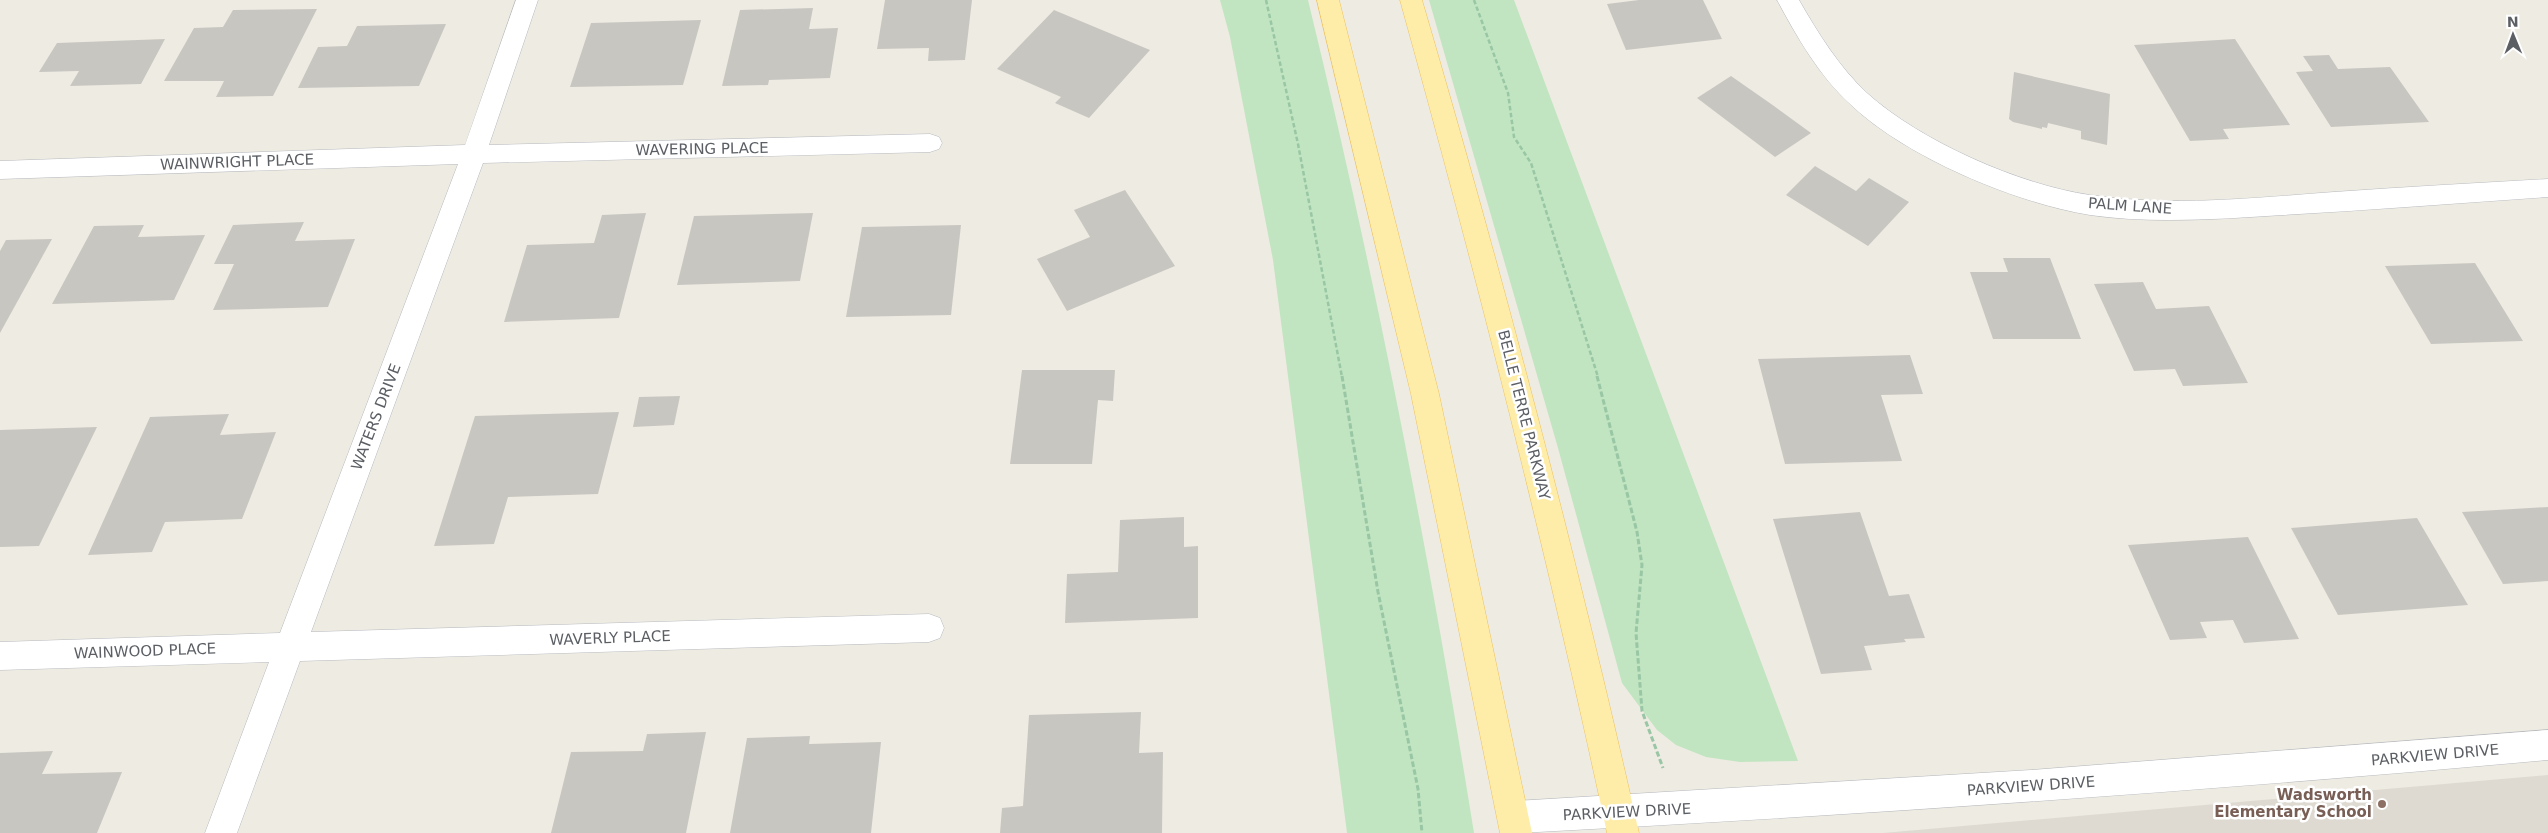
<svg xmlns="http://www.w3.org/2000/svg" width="2548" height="833" viewBox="0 0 2548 833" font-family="'DejaVu Sans',sans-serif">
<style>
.education{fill:#dedad1}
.green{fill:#c1e5c0}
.building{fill:#c8c6c0}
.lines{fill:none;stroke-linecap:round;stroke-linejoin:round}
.minor-casing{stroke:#b6b9bd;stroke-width:1}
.major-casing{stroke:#efc15b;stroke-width:1}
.path-far1{stroke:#99c6a4;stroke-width:2.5;stroke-dasharray:4.5 2.5;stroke-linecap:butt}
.path{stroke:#99c6a4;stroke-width:3;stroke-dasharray:5.5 2.5;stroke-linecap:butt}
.minor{fill:#fff;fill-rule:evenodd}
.major{fill:#feeda8;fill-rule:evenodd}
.education-dot{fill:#8d6e63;stroke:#fff;stroke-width:2}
.labels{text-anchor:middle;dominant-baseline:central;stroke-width:5;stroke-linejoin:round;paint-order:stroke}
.street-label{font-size:15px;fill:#5b5f64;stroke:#fff}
.education-label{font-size:15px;font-weight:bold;fill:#785e54;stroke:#fff;text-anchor:end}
</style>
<rect width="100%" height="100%" fill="#eeebe3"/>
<path class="education" d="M2548,775V833H1883Z"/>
<g class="green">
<path d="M1220,0H1308C1375,275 1429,553 1474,833H1347L1273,260L1230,37Z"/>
<path d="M1429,0H1514L1798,761L1740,762L1706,757L1676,745L1657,730L1622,683L1558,448Z"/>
</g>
<g class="building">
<path d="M885,0H972L965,60L928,61L929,48L877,49Z"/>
<path d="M1639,0H1703L1722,39L1626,50L1607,4Z"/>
<path d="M813,8L809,29L838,28L830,78L769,80L768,85L722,86L740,10Z"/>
<path d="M317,9L273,96L216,97L224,81H164L194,28L223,27L233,10Z"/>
<path d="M1054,10L1150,50L1089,118L1055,103L1061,97L997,69Z"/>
<path d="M701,20L683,85L570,87L591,23Z"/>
<path d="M446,24L419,86L298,88L318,47L347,46L357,26Z"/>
<path d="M165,39L141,84L70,86L79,71L39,72L57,43Z"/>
<path d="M2235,39L2290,125L2223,129L2229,139L2190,141L2134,45Z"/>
<path d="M2329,55L2338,69L2390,67L2429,122L2331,127L2296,72L2313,71L2303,56Z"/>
<path d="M2014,72L2110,94L2107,145L2081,139V131L2048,123L2047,128L2042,127V129L2013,122L2009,119Z"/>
<path d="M1731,76L1774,106L1811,133L1775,157L1697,98Z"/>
<path d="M1815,166L1856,191L1869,178L1909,202L1868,246L1786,195Z"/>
<path d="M1125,190L1175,266L1067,311L1037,259L1090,237L1074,210Z"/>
<path d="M646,213L619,318L504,322L527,245L594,243L602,215Z"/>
<path d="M813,213L800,281L677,285L694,216Z"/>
<path d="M304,222L295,241L355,239L328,307L213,310L234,264H214L233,225Z"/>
<path d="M144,225L138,237L205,235L174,300L52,304L94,226Z"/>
<path d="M961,225L951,315L846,317L862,227Z"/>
<path d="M52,239L0,333V251L6,240Z"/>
<path d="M2003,258H2050L2081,339H1993L1970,272H2008Z"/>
<path d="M2475,263L2523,341L2431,344L2385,266Z"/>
<path d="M2143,282L2156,309L2209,306L2248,383L2183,386L2175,369L2134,371L2094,284Z"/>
<path d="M1910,355L1923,394L1881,395L1902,461L1785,464L1758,359Z"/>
<path d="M1022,370H1115L1113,401L1098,400L1092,464H1010Z"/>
<path d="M680,396L674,425L633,427L639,397Z"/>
<path d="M619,412L598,494L508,497L494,544L434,546L475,416Z"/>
<path d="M229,414L220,435L276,432L242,519L165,522L152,552L88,555L150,417Z"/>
<path d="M97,427L39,546L0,547V430Z"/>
<path d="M2548,507V581L2503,584L2462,512Z"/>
<path d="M1860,512L1889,596L1909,594L1925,638L1904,639L1906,642L1864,646L1872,670L1821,674L1773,519Z"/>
<path d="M1184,517V547L1198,546V618L1065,623L1067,574L1118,572L1120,520Z"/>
<path d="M2417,518L2468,605L2338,615L2291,528Z"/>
<path d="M2248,537L2299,639L2244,643L2233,620L2200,622L2207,638L2170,640L2128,545Z"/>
<path d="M1141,712L1139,753L1163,752L1162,833H1000L1002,808L1023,806L1029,715Z"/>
<path d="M706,732L686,833H551L571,752L643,751L647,734Z"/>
<path d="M810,736L809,744L881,742L871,833H730L747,738Z"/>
<path d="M53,751L42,774L122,772L97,833H0V753Z"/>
</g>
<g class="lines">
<g class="minor-casing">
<g id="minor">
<path d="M516,0H538L489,145L930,134L939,137L942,143L939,149L930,152L483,163L311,632L929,614L940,618L944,628L940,638L929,642L300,661L237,833H205L269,662L0,670V642L280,633L458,164L0,179V161L465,145Z"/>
<path d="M1777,0H1799C1818,33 1839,67 1867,93C1920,141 2020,185 2090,195C2170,207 2254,198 2334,192C2405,187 2477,183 2548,179V197C2460,203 2371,210 2283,215C2219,219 2153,224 2090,215C2015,203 1906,157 1851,105C1819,76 1797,37 1777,0Z"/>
<path d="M2548,730V760C2205,791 1862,815 1519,833L1503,828L1498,817L1503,806L1514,801L2031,770Z"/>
</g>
</g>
<g class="major-casing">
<g id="major">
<path d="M1317,0H1339L1439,394L1532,833H1500L1411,394Z"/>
<path d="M1400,0H1422C1503,276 1576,553 1639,833H1607C1547,553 1477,276 1400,0Z"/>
</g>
</g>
<g class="path-far1">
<path d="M1266,0L1298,144L1342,377"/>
<path d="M1474,0L1508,93L1514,137L1531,163L1598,377"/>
</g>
<g class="path">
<path d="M1342,376L1378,592L1418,789L1422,833"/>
<path d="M1597,376L1637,532L1642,565L1636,633L1642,711L1663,768"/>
</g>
<use href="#minor" class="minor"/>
<use href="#major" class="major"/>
</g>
<circle class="education-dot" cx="2382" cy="804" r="5"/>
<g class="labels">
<g class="street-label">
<text transform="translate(702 149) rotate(-1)">WAVERING PLACE</text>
<text transform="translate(237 162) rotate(-2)">WAINWRIGHT PLACE</text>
<text transform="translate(2130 206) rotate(4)">PALM LANE</text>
<text transform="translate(1524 415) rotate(76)">BELLE TERRE PARKWAY</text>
<text transform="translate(376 417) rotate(-69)">WATERS DRIVE</text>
<text transform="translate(610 638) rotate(-2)">WAVERLY PLACE</text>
<text transform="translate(145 651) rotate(-2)">WAINWOOD PLACE</text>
<text transform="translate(2435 755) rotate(-5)">PARKVIEW DRIVE</text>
<text transform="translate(2031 786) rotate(-4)">PARKVIEW DRIVE</text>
<text transform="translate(1627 812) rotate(-3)">PARKVIEW DRIVE</text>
</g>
<g class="education-label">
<text x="2372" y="795">Wadsworth<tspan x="2372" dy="17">Elementary School</tspan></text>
</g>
</g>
<g transform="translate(2513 35) rotate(359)" stroke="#ffffff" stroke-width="4" paint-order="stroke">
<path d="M0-4L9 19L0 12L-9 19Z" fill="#5b5f64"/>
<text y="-8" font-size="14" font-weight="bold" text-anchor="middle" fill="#5b5f64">N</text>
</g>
</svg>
